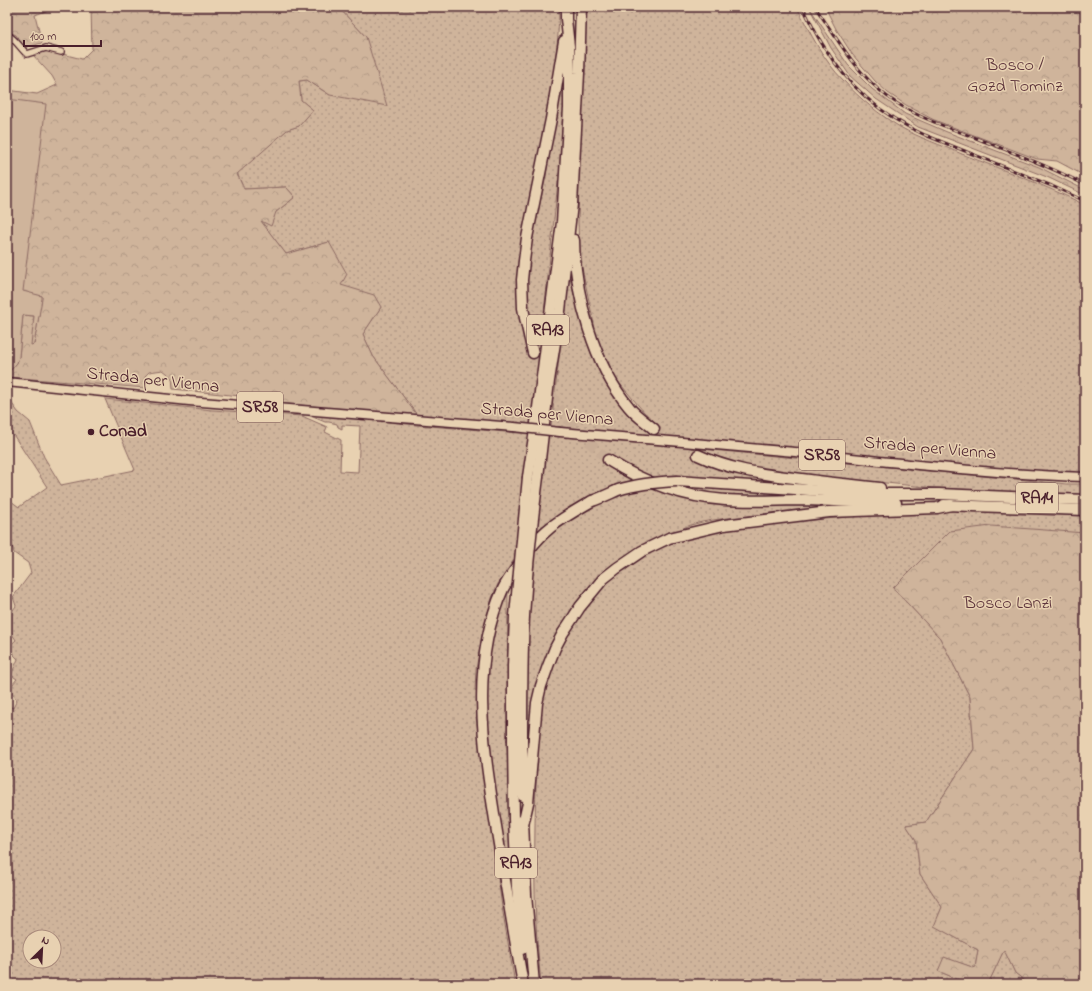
<svg xmlns="http://www.w3.org/2000/svg" width="1092" height="991" viewBox="0 0 1092 991" font-family="'Indie Flower',sans-serif">
<style>
.grass{fill:url(#grass-dots);stroke:#8c6a63;fill-rule:evenodd}
.forest{fill:url(#forest-crowns);stroke:#8c6a63}
.garden{fill:#cfb49b;stroke:#8c6a63}
.lines{fill:none;stroke-linecap:round;stroke-linejoin:round}
.highway-tunnel{stroke:#c8ad96;stroke-width:10;stroke-dasharray:10 5;stroke-linecap:butt}
.street-casing{stroke:#4a1f2b;stroke-width:8}
.primary-casing{stroke:#4a1f2b;stroke-width:11}
.highway-casing{stroke:#4a1f2b;stroke-width:13}
.street{stroke:#e8d1b1;stroke-width:5.5}
.primary{stroke:#e8d1b1;stroke-width:8}
.highway{stroke:#e8d1b1;stroke-width:10}
.rail-casing{stroke:#4a1f2b;stroke-width:3}
.rail{stroke:#e8d1b1;stroke-width:1.5;stroke-dasharray:4.5;stroke-linecap:butt}
.primary-bridge-casing{stroke:#4a1f2b;stroke-width:11;stroke-linecap:butt}
.highway-bridge-casing{stroke:#4a1f2b;stroke-width:13;stroke-linecap:butt}
.primary-bridge{stroke:#e8d1b1;stroke-width:8}
.highway-bridge{stroke:#e8d1b1;stroke-width:10}
.poi-dot{fill:#4a1f2b;stroke:#e8d1b1;stroke-width:1.5}
.labels{text-anchor:middle;dominant-baseline:central;stroke-width:3;stroke-linejoin:round;paint-order:stroke}
.shield{fill:#e8d1b1;stroke:#795453;stroke-width:1}
.shield-label{font-size:17px;font-weight:bold;fill:#4a1f2b}
.park-label{font-size:18px;fill:#5e353c;stroke:#e8d1b1}
.street-label{font-size:18px;fill:#4a1f2b;stroke:#e8d1b1}
.poi-label{font-size:18px;font-weight:bold;fill:#4a1f2b;stroke:#e8d1b1;text-anchor:start}
</style>
<defs>
<pattern id="grass-dots" width="8" height="8" patternUnits="userSpaceOnUse"><rect width="8" height="8" fill="#cfb49b"/><path d="M2 2h.1M6 6h.1" fill="none" stroke="#b39a86" stroke-width="1.8" stroke-linecap="round"/></pattern>
<pattern id="forest-crowns" width="20" height="18" patternUnits="userSpaceOnUse"><rect width="20" height="18" fill="#cfb49b"/><path d="M2 6a3 3 0 1 1 6 0M12 15a3 3 0 1 1 6 0" fill="none" stroke="#b39a86"/></pattern>
</defs>
<rect width="100%" height="100%" fill="#e8d1b1"/>
<filter id="ink" filterUnits="userSpaceOnUse"><feTurbulence type="fractalNoise" baseFrequency=".025" numOctaves="2"/><feDisplacementMap in="SourceGraphic" scale="8" xChannelSelector="R" yChannelSelector="G"/><feConvolveMatrix kernelMatrix="1 2 1 2 8 2 1 2 1" color-interpolation-filters="sRGB"/></filter>
<g filter="url(#ink)">
<g class="grass">
<path d="M338,7H559C559,34 556,60 551,87L569,91H578L584,7H797C810,33 823,60 844,81C860,99 880,115 900,127C920,138 941,145 962,154C1003,170 1045,185 1085,205V474L999,469L551,426L569,272C579,319 591,372 624,409C632,418 642,426 652,433L658,425L644,412L616,379L597,338L579,254L578,223L579,183L558,182L532,425L417,415L373,356L363,334L381,307L340,285L329,242L286,254L260,220L276,212L295,197L286,187L244,189L237,173L287,130L299,126L313,110L301,100L299,81L307,80L330,95L366,37ZM548,118L554,119L546,176L529,252L527,272L528,313L521,314Z"/>
<path d="M7,395L8,398L18,412L30,422L44,457L61,485L135,470L105,399L212,410L302,416L327,427L325,432L341,440L340,471L358,472L360,426L342,425V429L338,427L337,424L329,422H325L308,415L309,413L416,425L531,434L515,558L498,584L492,598L483,631L476,669L475,690L482,691L492,634L508,585L507,742L511,877H508L496,799L487,716L476,717L502,907L515,984H7V705L13,708L17,700L12,693L10,689L12,685L17,679L11,675L18,659L7,648L16,640C5,623 3,623 16,606L13,597L31,573L28,563L14,553L7,525V498L19,507L47,487L14,436L7,431ZM30,937H54V961H30Z"/>
<path d="M548,435C721,450 894,468 1067,484H1085V495L935,488L798,474L752,467L749,476L800,484L677,476L950,499V500L756,497C738,496 720,495 701,492C679,489 652,480 631,469C625,466 619,461 613,457L608,460L605,465L632,481L670,494L708,503L731,506H878C841,509 804,512 767,515C743,517 705,518 683,528L686,537L747,526L892,513L937,510L982,511L1085,516V533L950,531L893,588L940,638L970,697L974,749L926,822L906,825L916,840L920,874L942,907L935,926L978,950L975,968L945,958L938,971L969,984H541C540,970 538,955 537,941C533,878 535,814 537,751L528,750L527,639L534,546L590,498L562,512L543,527L535,536Z"/>
<path d="M1004,949L1015,973L1029,984H988Z"/>
</g>
<g class="forest">
<path d="M7,7H57L35,15L42,43L24,48L16,35L7,31Z"/>
<path d="M91,7H338L366,37L387,106L330,95L307,80L299,81L301,100L313,110L299,126L287,130L237,174L244,189L286,187L295,197L276,212L271,226L261,221L286,254L329,242L347,274L341,285L374,295L381,307L363,334L373,356L417,415L276,403L250,397L173,389L172,377L163,370L149,372L145,376L146,388L7,377V374L17,363L19,357L23,315L34,316V344L42,296L7,290V90L37,94L57,85L52,76L33,55L47,50L82,59L92,49Z"/>
<path d="M809,7L848,65L872,89L905,114L947,132L1039,167L1085,190V195L1047,177L918,127L876,99L850,76L831,48Z"/>
<path d="M825,7H1085V176L1057,161L1037,159L934,120L906,105L888,93L875,81L852,54L836,29Z"/>
<path d="M991,526L1085,533V984H1029L1015,973L1004,950L988,984H969L938,971L944,957L975,968L978,950L934,926L942,907L920,874L916,840L906,825L926,822L974,749L970,697L940,638L893,588L950,531Z"/>
</g>
<path class="garden" d="M7,99L46,104L23,291L42,296V299L34,344L31,345L34,316L23,315L19,357L17,363L7,374Z"/>
<g class="lines">
<g class="highway-tunnel">
<path d="M533,353C542,375 551,397 565,416C577,432 593,446 608,460"/>
<path d="M654,429L682,446L698,455"/>
</g>
<g class="street-casing">
<path id="street" d="M7,35C16,39 20,48 27,54L46,48L61,52"/>
</g>
<g class="primary-casing">
<g id="primary">
<path d="M7,382L189,401L514,427"/>
<path d="M560,432C638,438 717,445 795,452C892,462 988,474 1085,477"/>
</g>
</g>
<g class="highway-casing">
<g id="highway">
<path d="M574,240C575,295 593,364 629,407C636,416 646,422 654,429"/>
<path d="M533,353L525,318L523,308L522,280L524,261L527,238L551,119L564,41"/>
<path d="M698,455C728,469 760,474 794,478C822,482 851,485 880,488"/>
<path d="M608,460C643,482 684,497 725,500C752,502 778,500 805,500C835,501 866,502 896,503"/>
<path d="M528,477L536,423L562,222L569,108V46L566,19V7"/>
<path d="M538,477L549,381L560,311L572,204L579,73L581,7"/>
<path d="M677,481L870,494H939L1085,500"/>
<path d="M944,505L1085,510"/>
<path d="M513,741L514,819L517,887L522,949"/>
<path d="M522,741L523,796"/>
<path d="M523,820L526,895L534,984"/>
<path d="M523,825L528,803L537,703L541,686L548,666L555,648L563,633L580,607L603,579L617,568L642,551L669,538L724,525L829,512L937,508L951,505"/>
<path d="M523,984C513,930 504,875 495,820C483,744 470,661 503,589C508,579 514,572 520,563C529,550 538,537 551,527C564,517 578,509 592,501"/>
</g>
</g>
<use href="#street" class="street"/>
<use href="#primary" class="primary"/>
<use href="#highway" class="highway"/>
<g class="rail-casing">
<g id="rail">
<path d="M803,7C809,20 815,33 823,45C847,85 882,116 925,135L1052,186L1085,201"/>
<path d="M815,7C835,35 852,66 878,89C906,114 941,125 976,138C1013,153 1050,166 1085,185"/>
</g>
</g>
<use href="#rail" class="rail"/>
<g class="primary-bridge-casing">
<path id="primary-bridge" d="M514,427L560,432"/>
</g>
<g class="highway-bridge-casing">
<g id="highway-bridge">
<path d="M592,501C601,498 609,494 618,490C637,484 657,482 677,481"/>
<path d="M513,741V666L515,616L519,572L528,477"/>
<path d="M522,741C522,700 522,658 524,616C527,570 532,523 538,477"/>
</g>
</g>
<use href="#primary-bridge" class="primary-bridge"/>
<use href="#highway-bridge" class="highway-bridge"/>
</g>
</g>
<circle class="poi-dot" cx="91" cy="432" r="4"/>
<g class="labels">
<g class="shield">
<rect x="527" y="315" width="42" height="30" rx="3"/>
<rect x="237" y="392" width="46" height="30" rx="3"/>
<rect x="799" y="440" width="46" height="30" rx="3"/>
<rect x="1016" y="483" width="42" height="30" rx="3"/>
<rect x="495" y="848" width="42" height="30" rx="3"/>
</g>
<g class="shield-label">
<text x="548" y="330">RA13</text>
<text x="260" y="407">SR58</text>
<text x="822" y="455">SR58</text>
<text x="1037" y="498">RA14</text>
<text x="516" y="863">RA13</text>
</g>
<g class="park-label">
<text x="1015" y="66">Bosco /<tspan x="1015" dy="21">Gozd Tominz</tspan></text>
<text x="1008" y="604">Bosco Lanzi</text>
</g>
<g class="street-label">
<text transform="translate(153 381) rotate(6)">Strada per Vienna</text>
<text transform="translate(547 415) rotate(5)">Strada per Vienna</text>
<text transform="translate(930 449) rotate(5)">Strada per Vienna</text>
</g>
<g class="poi-label">
<text x="99" y="432">Conad</text>
</g>
</g>
<rect width="1092" height="991" fill="none" stroke="#e8d1b1" stroke-width="24"/>
<rect x="12" y="12" width="1068" height="967" fill="none" stroke="#4a1f2b" stroke-width="1.5" filter="url(#ink)"/>
<g transform="translate(42 949) rotate(24)"><circle r="19" fill="#e8d1b1" stroke="#a98a7b"/>
<path d="M0-3L7 15L0 10L-7 15Z" fill="#4a1f2b"/>
<text y="-6" font-size="11" font-weight="bold" text-anchor="middle" fill="#4a1f2b">N</text>
</g>
<path d="M24 40v6h77v-6" fill="none" stroke="#4a1f2b" stroke-width="2"/>
<text x="30" y="40" font-size="12" fill="#4a1f2b" stroke="#e8d1b1" stroke-width="3" paint-order="stroke">100 m</text>
</svg>
